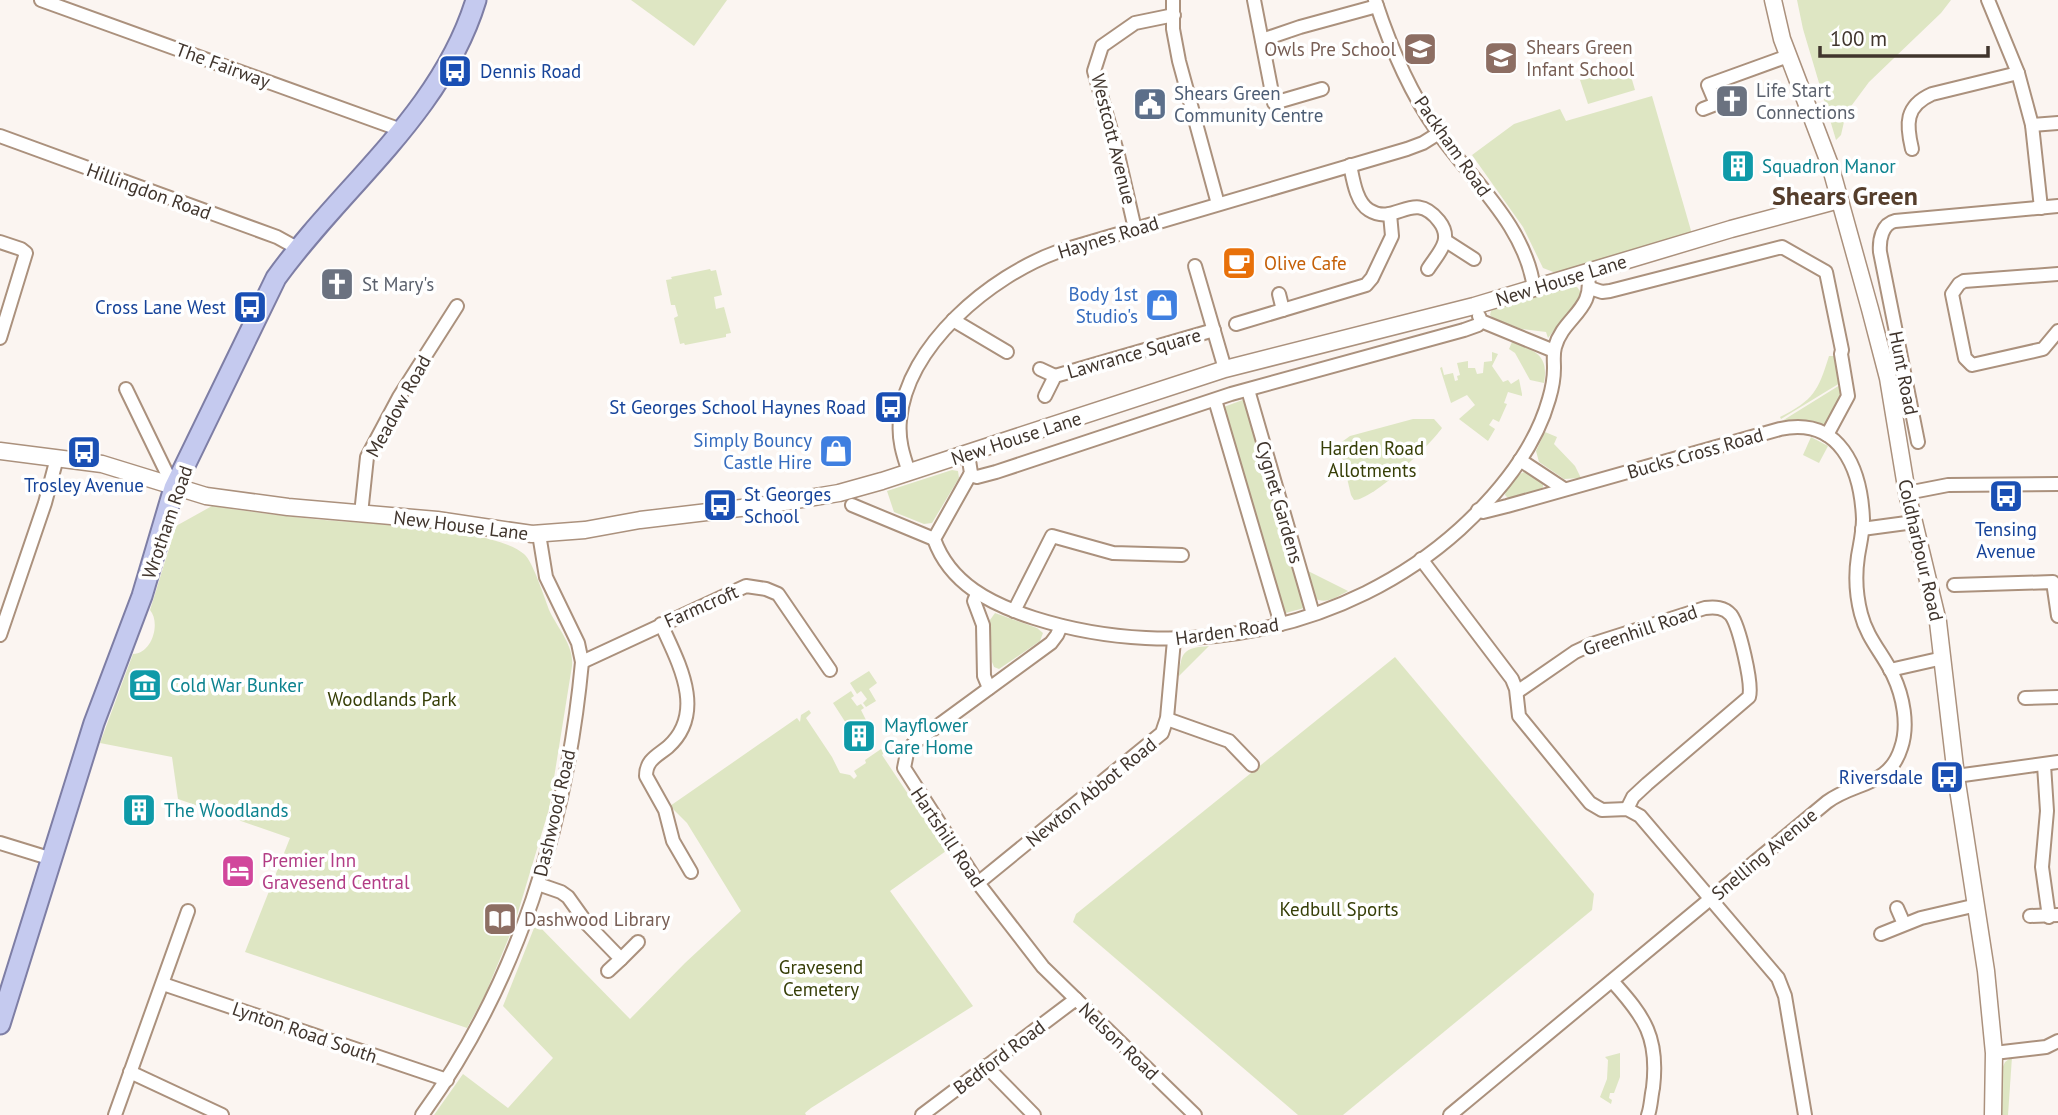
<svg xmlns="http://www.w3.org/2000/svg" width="2058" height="1115" viewBox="0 0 2058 1115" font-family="'PT Sans',sans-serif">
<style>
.green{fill:#dee6c3}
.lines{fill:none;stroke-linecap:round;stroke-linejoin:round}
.minor-casing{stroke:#ab917d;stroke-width:16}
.tertiary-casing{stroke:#ab917d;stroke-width:19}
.primary-casing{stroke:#7e7ea5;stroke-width:23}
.minor{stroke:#fff;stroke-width:12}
.tertiary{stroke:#fff;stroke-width:16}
.primary{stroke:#c5caef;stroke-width:19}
.labels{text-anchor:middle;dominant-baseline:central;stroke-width:7;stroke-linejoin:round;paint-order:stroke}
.education-label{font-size:19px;fill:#785e54;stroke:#fff;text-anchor:start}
.street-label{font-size:19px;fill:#40352d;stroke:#fff}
.transit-label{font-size:19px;fill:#164399;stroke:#fff;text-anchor:end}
.worship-label{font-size:19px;fill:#5b616d;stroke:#fff;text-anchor:start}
.service-label{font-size:19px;fill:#4e5e75;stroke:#fff;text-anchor:start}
.culture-label{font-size:19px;fill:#0d838f;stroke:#fff;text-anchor:start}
.food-label{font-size:19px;fill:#c56008;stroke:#fff;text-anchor:start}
.shop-label{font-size:19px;fill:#366cbe;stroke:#fff;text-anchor:end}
.park-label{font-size:19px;fill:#373f08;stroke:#fff}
.hotel-label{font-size:19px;fill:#b23c85;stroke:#fff;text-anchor:start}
.district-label{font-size:26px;font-weight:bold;fill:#553e2c;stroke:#fff}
</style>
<rect width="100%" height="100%" fill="#fbf5f1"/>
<g class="green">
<path d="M631,0H727L694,46Z"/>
<path d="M1797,0H1951L1941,13L1869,82L1846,113L1841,135L1836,140L1803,29Z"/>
<path d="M1628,66L1635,90L1588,104L1580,80Z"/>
<path d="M1652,96L1692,234L1556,273L1543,268L1523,227L1472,155L1514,124L1560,109L1566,121Z"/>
<path d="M710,269L711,271L716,270L722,295L714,297L716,309L724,307L731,333L726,334V337L685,345L684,343L680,344L674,318L678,316L675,305H671L666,280L672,279L671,277Z"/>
<path d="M1571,287H1577L1580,291L1581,296L1548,338L1546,332L1522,329L1494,319L1490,315L1491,311L1495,308Z"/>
<path d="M1512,342C1535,351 1549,354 1544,383L1530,380L1515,353L1509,349Z"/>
<path d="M1492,352L1498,354L1492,366L1503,382L1508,380L1511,384L1519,379L1522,394V396L1508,392L1504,403L1507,404L1499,422L1493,419L1489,425L1495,429L1488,441L1459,419L1475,405L1467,395L1451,403L1440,368L1442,367L1444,375L1453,373L1455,381L1458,380L1457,376L1460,375L1457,363L1468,361V368H1475L1477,374L1483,373L1484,362L1492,361Z"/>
<path d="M1829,356H1834L1840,383L1781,419L1780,417C1814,400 1818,391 1829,356Z"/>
<path d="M1840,385L1841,397L1824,426L1805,420L1782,421Z"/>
<path d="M1248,398L1305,605L1304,608L1282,614L1221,408Z"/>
<path d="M1413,419H1434L1442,428C1430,445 1373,500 1354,500L1351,495L1339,444L1350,436Z"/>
<path d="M1545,432L1557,437L1554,444L1575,466L1581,478L1564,479L1539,462L1536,451Z"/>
<path d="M1811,437L1828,446L1819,463L1803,455Z"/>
<path d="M952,470L958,471L959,478L932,523L924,524L894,512L887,491Z"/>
<path d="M1524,472H1528L1543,482V487L1541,490L1508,498L1505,495C1506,486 1516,475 1524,472Z"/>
<path d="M212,506C246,511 280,516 314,519C358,524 494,527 524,554C533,561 545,600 550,612C559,630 574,646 572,666L549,809L516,919L492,911L488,920L512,930L485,995L467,1028L245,952L290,838L178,799L172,757L100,743L133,654C152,654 161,623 150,610L176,526Z"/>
<path d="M1306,570L1348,591C1337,597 1325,605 1314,598Z"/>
<path d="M995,613L1037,628L1043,633L1040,641L999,669L994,667L992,662L990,620Z"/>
<path d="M1209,646L1179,676C1181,651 1184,648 1209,646Z"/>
<path d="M1395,657L1594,894L1592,910L1343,1115H1298L1073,922L1076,914Z"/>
<path d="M869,671L877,683L869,689L876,701L866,707L863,703L867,699L861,691L857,694L850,683Z"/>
<path d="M851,691L854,696L851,698L857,706L861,704L864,708L861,710L868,724L853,734L833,703Z"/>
<path d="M809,710L811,713L806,718L832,757L840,773L850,775L854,779L857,776L854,771L866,763L865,760L881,749L884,753L882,755L946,851L890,891L973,1006L811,1108L805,1113L806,1115H434L463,1074L508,1108L553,1058L503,1006L536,923L630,1019L685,963L741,911L687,823L670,806L797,718L800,722L801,715Z"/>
<path d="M1620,1053V1077L1614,1093H1610L1609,1098L1612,1100L1611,1104L1600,1097L1607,1079L1608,1060L1605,1057Z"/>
<path d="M2012,1057L2008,1115H2001L2002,1069L2005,1062Z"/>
</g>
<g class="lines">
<g class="minor-casing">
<g id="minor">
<path d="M41,0L404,131"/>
<path d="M1173,0V29L1179,61L1218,204"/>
<path d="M1254,0L1274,103L1322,89"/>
<path d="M1375,0C1390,46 1409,91 1437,131C1472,181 1526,226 1534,289"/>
<path d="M1988,0L2018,73L2032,125L2041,208"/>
<path d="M1262,40L1300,27L1377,6"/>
<path d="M1703,109L1716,104L1708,85L1788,56"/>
<path d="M2032,125L2058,123"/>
<path d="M0,136L277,237L297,248"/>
<path d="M1912,149C1906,124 1905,106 1932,94L2018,73"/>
<path d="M1350,165C1353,179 1356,202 1369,210C1396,227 1413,188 1439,221C1454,240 1438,253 1428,269"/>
<path d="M1135,229L1118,155L1094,71L1102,46L1135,23L1174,15"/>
<path d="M1446,241L1474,259"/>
<path d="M0,242L21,249L26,253L0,338"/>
<path d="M1195,266L1225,369"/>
<path d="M2058,274L1964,281L1959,284L1952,294L1965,358L1972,365L2043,349L2058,331"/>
<path d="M1590,288L1602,292L1610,291L1782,247L1826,272L1842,350L1841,354L1848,396L1827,435"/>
<path d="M1279,294L1283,310"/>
<path d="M1479,316L1481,321L1554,351"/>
<path d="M953,320L1007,352"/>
<path d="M1236,324L1366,285L1372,278L1392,236L1390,214"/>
<path d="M1040,369L1055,376"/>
<path d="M126,389L174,488"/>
<path d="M1248,390L1313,614"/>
<path d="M1045,396L1055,376L1214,330"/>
<path d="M1215,400L1281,624"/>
<path d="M1918,442L1880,252C1879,240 1882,224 1895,221L2058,206"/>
<path d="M968,454L971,473L934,539C950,584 991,604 1034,618C1179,664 1346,632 1460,529C1498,494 1535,449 1549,399C1552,389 1554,378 1554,368C1554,361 1553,354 1555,347C1563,317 1597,309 1587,273"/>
<path d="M1520,460L1564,489"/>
<path d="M909,472C903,455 898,439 900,420C907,345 991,276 1057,252L1407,149L1423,143L1439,133"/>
<path d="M970,475L977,477L996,472L1231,394L1464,330L1478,325L1481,321"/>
<path d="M1907,493L1948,485L2058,484"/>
<path d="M852,505L934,539"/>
<path d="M361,514L367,457L399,397L457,306"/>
<path d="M1862,529L1914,522"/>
<path d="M1421,559L1512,679L1516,689L1519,716L1590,803L1602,810L1627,809L1640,816L1778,978L1785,996L1805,1115"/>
<path d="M1954,585L2053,582L2058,616"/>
<path d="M977,594L974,601L983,625L984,676L989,688"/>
<path d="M1014,611L1052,536L1113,553L1182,555"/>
<path d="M661,624C678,662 707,712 668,747C657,756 646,760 646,776L665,810L673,841L691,872"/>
<path d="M1061,626L1057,635L1051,643L913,744L907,753L904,768L978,883L1043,967L1195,1115"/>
<path d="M0,635L45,503L57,458"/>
<path d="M582,662L746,586L766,589L778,594L830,670"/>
<path d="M1890,670L1943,658"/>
<path d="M1517,692L1575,652L1592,644L1705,608C1715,607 1724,607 1731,615C1739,626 1753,684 1749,697L1647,784L1633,797L1627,809"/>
<path d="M2025,698L2058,697"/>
<path d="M1167,719L1229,741L1252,765"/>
<path d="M2044,765L2047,811L2042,867L2049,917"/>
<path d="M1956,776L2058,762"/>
<path d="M0,843L52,859"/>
<path d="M978,883L1162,733L1167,718L1174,640"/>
<path d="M538,884L561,892L568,897L588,925L621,959L608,971"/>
<path d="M1897,908L1904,924"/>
<path d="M2030,916L2058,915"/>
<path d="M1881,934L1921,918L1977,905"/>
<path d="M621,959L638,942"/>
<path d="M1612,981C1645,1017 1659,1038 1653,1088C1651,1097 1651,1107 1648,1115"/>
<path d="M163,984L447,1080"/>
<path d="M1994,1053L2046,1047L2058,1041"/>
<path d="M986,1066L1034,1115"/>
<path d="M130,1072L222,1115"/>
<path d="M115,1115L188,911"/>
<path d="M422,1115C518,983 567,824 582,662L578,643L546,577L539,534"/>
<path d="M922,1115L1076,999"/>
<path d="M1450,1115L1827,802C1855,781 1889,787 1901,748C1909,725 1903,696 1893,675C1883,654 1867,638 1861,614C1856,595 1855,576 1858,556C1860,544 1863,532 1863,519C1861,469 1840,416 1780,429L1507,506L1483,512L1478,510"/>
</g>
</g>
<g class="tertiary-casing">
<g id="tertiary">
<path d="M1773,0L1782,39L1830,165L1870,309L1888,378L1907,493L1938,622L1956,776L1986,971L1994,1053L1993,1115"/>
<path d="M0,451L102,464L206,496L288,507L437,520L532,534L585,530L640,520L766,505L839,493L882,481L1225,369L1474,306L1731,229L1839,200"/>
</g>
</g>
<g class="primary-casing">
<path id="primary" d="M0,1024L94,723L142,596L174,488L276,278C343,185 441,114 476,0"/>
</g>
<use href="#minor" class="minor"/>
<use href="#tertiary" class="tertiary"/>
<use href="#primary" class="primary"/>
</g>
<defs>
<g id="school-square" transform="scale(1.75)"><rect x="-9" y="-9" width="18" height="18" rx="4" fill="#8d6e63" stroke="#fff"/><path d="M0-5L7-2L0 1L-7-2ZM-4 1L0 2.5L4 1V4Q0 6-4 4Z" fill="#fff"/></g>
<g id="bus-square" transform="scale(1.75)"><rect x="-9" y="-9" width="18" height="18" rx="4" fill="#1a4fb4" stroke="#fff"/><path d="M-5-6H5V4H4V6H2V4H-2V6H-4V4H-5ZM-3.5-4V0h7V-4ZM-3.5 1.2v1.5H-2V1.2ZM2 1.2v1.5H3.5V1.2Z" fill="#fff"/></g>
<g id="church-square" transform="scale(1.75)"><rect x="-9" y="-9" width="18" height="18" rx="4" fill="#6b7280" stroke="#fff"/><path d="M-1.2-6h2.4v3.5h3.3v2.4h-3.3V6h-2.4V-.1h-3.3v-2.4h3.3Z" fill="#fff"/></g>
<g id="civic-square" transform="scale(1.75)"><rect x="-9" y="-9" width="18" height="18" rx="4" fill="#5c6f8a" stroke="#fff"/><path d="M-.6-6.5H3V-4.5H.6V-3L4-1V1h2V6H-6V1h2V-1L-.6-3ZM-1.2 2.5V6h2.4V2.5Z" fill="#fff"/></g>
<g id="building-square" transform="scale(1.75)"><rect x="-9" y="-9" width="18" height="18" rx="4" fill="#0f9aa8" stroke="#fff"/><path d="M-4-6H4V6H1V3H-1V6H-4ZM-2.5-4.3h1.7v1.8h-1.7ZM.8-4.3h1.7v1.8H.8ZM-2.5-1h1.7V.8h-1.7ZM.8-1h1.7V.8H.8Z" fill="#fff"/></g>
<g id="cafe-square" transform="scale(1.75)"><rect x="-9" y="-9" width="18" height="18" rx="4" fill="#e8710a" stroke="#fff"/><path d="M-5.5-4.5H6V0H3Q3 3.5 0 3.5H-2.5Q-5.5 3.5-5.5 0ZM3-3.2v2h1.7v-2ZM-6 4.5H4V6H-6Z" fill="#fff"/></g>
<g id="shop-square" transform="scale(1.75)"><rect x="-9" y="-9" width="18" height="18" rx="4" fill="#3f7fe0" stroke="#fff"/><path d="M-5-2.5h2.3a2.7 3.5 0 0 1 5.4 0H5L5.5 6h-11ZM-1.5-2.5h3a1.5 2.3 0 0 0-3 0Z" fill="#fff"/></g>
<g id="museum-square" transform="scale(1.75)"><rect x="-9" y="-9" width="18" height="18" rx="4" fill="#0f9aa8" stroke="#fff"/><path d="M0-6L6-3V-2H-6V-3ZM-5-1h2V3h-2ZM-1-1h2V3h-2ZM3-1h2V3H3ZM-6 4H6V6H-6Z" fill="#fff"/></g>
<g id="hotel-square" transform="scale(1.75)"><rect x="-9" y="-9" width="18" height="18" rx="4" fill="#d1479c" stroke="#fff"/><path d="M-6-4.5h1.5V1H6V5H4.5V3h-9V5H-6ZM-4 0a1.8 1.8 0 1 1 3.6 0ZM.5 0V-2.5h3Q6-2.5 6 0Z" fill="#fff"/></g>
<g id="library-square" transform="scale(1.75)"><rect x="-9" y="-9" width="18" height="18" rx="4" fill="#8d6e63" stroke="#fff"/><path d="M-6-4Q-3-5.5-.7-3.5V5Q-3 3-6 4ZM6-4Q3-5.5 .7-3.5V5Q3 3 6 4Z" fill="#fff"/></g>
</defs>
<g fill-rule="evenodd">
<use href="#school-square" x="1420" y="49"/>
<use href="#school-square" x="1501" y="58"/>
<use href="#bus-square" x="455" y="71"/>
<use href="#church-square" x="1732" y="101"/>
<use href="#civic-square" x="1150" y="104"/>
<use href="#building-square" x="1738" y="166"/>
<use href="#cafe-square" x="1239" y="263"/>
<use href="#church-square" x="337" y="284"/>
<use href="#shop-square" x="1162" y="305"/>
<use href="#bus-square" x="250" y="307"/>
<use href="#bus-square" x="891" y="407"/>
<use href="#shop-square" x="836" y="451"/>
<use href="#bus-square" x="84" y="452"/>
<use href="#bus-square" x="2006" y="496"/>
<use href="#bus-square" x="720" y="505"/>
<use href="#museum-square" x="145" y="685"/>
<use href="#building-square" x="859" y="736"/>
<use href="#bus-square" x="1947" y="777"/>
<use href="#building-square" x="139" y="810"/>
<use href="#hotel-square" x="238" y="871"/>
<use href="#library-square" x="500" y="919"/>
</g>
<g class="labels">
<g class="education-label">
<text x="1526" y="47">Shears Green<tspan x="1526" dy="22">Infant School</tspan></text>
<text x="1396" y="49" text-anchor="end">Owls Pre School</text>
<text x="524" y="919">Dashwood Library</text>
</g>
<g class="street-label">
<text transform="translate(223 65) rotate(20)">The Fairway</text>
<text transform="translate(1114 139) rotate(76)">Westcott Avenue</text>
<text transform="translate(1453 146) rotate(55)">Packham Road</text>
<text transform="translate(149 191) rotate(20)">Hillingdon Road</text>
<text transform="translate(1108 237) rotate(-17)">Haynes Road</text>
<text transform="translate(1561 280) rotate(-17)">New House Lane</text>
<text transform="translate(1134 353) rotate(-16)">Lawrance Square</text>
<text transform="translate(1904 373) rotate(79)">Hunt Road</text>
<text transform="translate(398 406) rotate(-61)">Meadow Road</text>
<text transform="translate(1016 438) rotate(-18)">New House Lane</text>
<text transform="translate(1695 453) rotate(-16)">Bucks Cross Road</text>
<text transform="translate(1280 502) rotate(74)">Cygnet Gardens</text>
<text transform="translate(167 522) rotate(-71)">Wrotham Road</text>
<text transform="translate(461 525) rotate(7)">New House Lane</text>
<text transform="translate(1921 550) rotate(77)">Coldharbour Road</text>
<text transform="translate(701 606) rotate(-24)">Farmcroft</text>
<text transform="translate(1640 630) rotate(-19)">Greenhill Road</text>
<text transform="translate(1227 631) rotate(-8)">Harden Road</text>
<text transform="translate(1091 792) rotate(-39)">Newton Abbot Road</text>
<text transform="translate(554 813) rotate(-77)">Dashwood Road</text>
<text transform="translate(948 837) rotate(56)">Hartshill Road</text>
<text transform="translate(1764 854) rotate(-40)">Snelling Avenue</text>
<text transform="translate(305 1032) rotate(19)">Lynton Road South</text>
<text transform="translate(1119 1041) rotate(44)">Nelson Road</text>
<text transform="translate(999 1057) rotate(-37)">Bedford Road</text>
</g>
<g class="transit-label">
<text x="480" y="71" text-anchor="start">Dennis Road</text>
<text x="226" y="307">Cross Lane West</text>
<text x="866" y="407">St Georges School Haynes Road</text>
<text x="84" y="485" text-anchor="middle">Trosley Avenue</text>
<text x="744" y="494" text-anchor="start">St Georges<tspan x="744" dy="22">School</tspan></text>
<text x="2006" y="529" text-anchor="middle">Tensing<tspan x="2006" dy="22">Avenue</tspan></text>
<text x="1923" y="777">Riversdale</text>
</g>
<g class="worship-label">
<text x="1756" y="90">Life Start<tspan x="1756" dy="22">Connections</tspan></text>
<text x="362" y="284">St Mary's</text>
</g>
<g class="service-label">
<text x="1174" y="93">Shears Green<tspan x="1174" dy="22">Community Centre</tspan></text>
</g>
<g class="culture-label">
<text x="1762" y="166">Squadron Manor</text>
<text x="170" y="685">Cold War Bunker</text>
<text x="884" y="725">Mayflower<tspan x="884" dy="22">Care Home</tspan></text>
<text x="164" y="810">The Woodlands</text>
</g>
<g class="food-label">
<text x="1264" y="263">Olive Cafe</text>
</g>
<g class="shop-label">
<text x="1138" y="294">Body 1st<tspan x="1138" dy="22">Studio's</tspan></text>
<text x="812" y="440">Simply Bouncy<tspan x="812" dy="22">Castle Hire</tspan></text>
</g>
<g class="park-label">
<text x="1372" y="448">Harden Road<tspan x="1372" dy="22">Allotments</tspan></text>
<text x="392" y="699">Woodlands Park</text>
<text x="1339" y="909">Kedbull Sports</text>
<text x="821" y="967">Gravesend<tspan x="821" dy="22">Cemetery</tspan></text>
</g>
<g class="hotel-label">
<text x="262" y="860">Premier Inn<tspan x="262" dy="22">Gravesend Central</tspan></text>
</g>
<g class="district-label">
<text x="1845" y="195">Shears Green</text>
</g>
</g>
<path d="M1820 46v10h168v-10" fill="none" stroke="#40352d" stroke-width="3.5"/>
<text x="1830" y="46" font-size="21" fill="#40352d" stroke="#ffffff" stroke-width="5" paint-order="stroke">100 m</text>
</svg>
